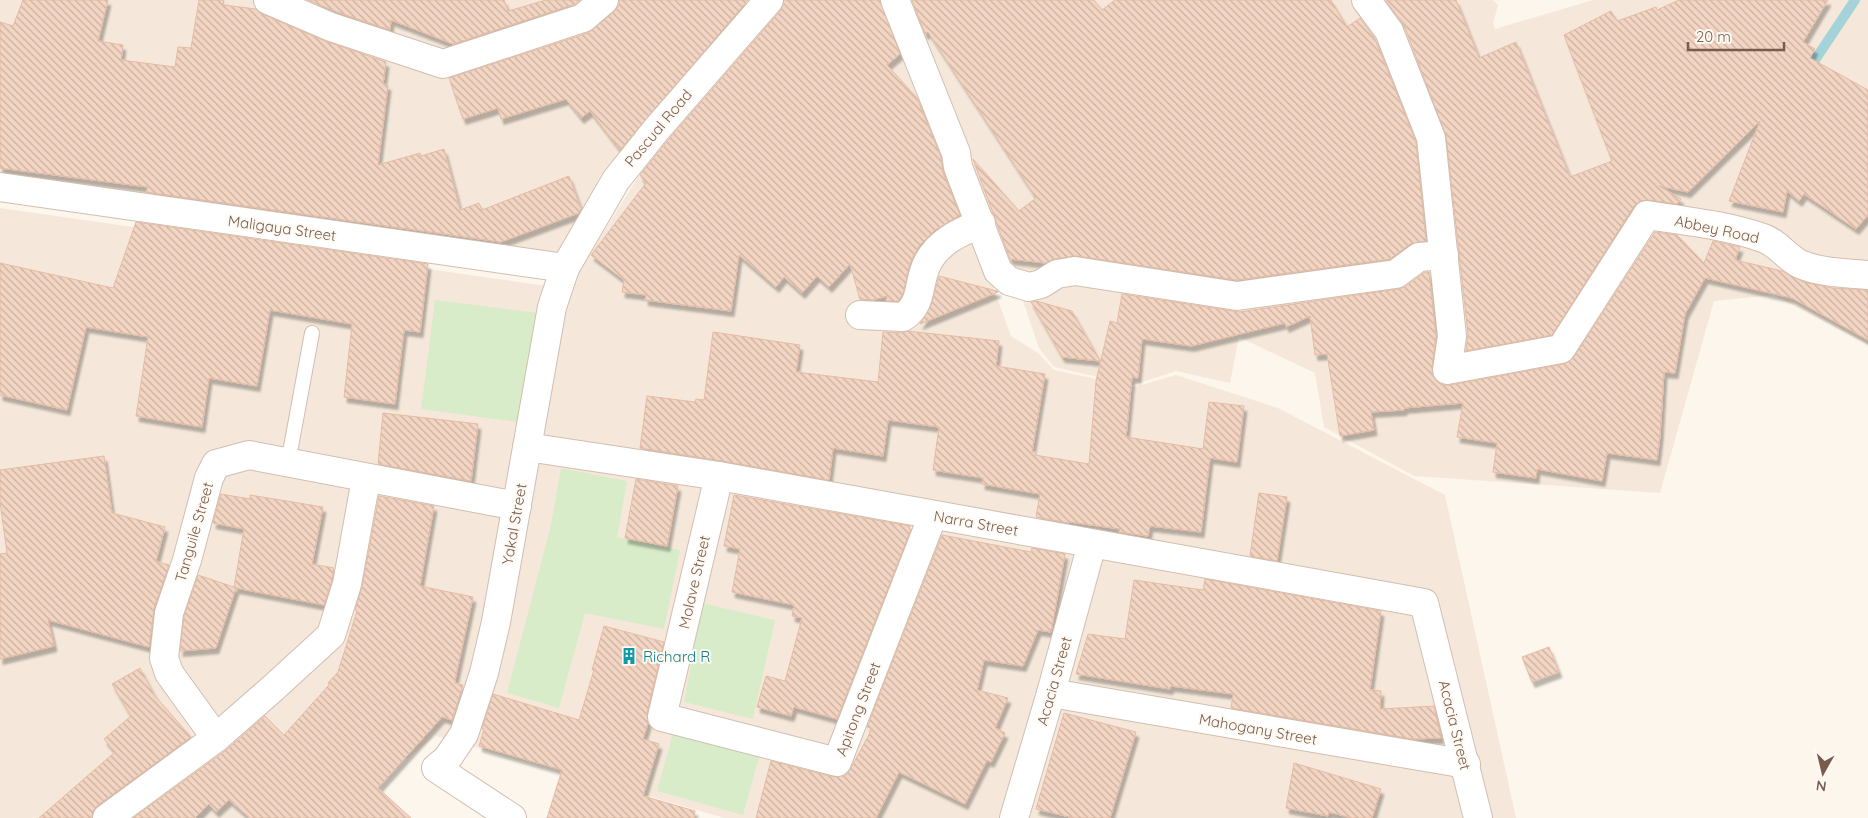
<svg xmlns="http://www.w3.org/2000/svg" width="1868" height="818" viewBox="0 0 1868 818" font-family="Quicksand,sans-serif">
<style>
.residential{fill:#f5e8da}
.green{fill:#d8ecc9}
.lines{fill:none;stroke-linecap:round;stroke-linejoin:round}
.stream{stroke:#a5d3da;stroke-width:10}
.building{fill:url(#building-back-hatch);stroke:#e6bba3;filter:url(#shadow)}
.lane-casing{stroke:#d1beb0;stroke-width:16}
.street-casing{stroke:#d1beb0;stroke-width:30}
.lane{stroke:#fff;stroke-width:14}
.street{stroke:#fff;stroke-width:28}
.labels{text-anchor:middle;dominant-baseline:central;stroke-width:4;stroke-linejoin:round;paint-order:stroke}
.street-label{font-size:15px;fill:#7a5c4d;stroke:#fffaf3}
.culture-label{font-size:15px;fill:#0d838f;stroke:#fffaf3;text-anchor:start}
</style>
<defs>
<pattern id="building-back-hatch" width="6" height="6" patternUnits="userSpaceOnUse" patternTransform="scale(1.25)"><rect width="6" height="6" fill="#f3d5c3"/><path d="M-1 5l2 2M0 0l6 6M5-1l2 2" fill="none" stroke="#cab0a1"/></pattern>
<filter id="shadow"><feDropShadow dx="3" dy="5.5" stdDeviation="1" flood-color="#0004"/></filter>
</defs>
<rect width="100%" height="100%" fill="#fdf6ec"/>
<g class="residential">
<path d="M0,0H758L601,175L555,259L0,176Z"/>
<path d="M787,0H888L1011,336L1038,353L1054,370L1134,387L1176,375L1278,408L1445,495L1516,818H725L436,736L331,818H0V208L568,289L680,110Z"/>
<path d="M895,0H1493L1498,5L1493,24L1495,29L1593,0H1868V345L1774,295L1714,301L1660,493L1414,476L1324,427L1315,373L1239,337L1230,383L1176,371L1133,385L1054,367L1039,348L1008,257Z"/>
</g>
<g class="green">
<path d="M435,300L538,313L524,423L421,409Z"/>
<path d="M561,468L627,481L617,537L680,550L664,629L585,613L559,708L507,693L551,525Z"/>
<path d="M702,603L775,620L753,719L684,702Z"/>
<path d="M674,730L760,754L743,815L657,791Z"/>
</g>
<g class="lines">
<path class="stream" d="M1807,72L1855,0"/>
</g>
<g class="building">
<path d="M23,0H108L98,41L123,45L121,60L175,67L178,47L191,48L199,0H224L223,5L256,9L262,14L325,41L386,62L383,84L388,85L378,165L420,153L421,156L444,149L460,210L479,203L482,210L569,176L581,209L579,213L501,242L146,192L148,187L0,168V22L13,26Z"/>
<path d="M308,0H504L508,11L546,0H580L575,4L453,44L391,20L390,30L337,12Z"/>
<path d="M619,0H748L620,150L590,111L581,118L566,99L501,119L498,108L463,119L449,78L588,33L614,12L619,6Z"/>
<path d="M784,0H880L900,54L887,65L917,98L941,157L943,173L960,215L935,230L919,246L910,263L903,294L898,301H886L887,296L873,300L860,299L850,264L829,287L817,276L802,293L784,277L776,287L739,255L731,311L645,300L646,295L622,292L624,280L591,255L646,183L640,175L668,140L781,10Z"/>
<path d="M912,0H1094L1102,10L1115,0H1331L1347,27L1360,18L1375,39L1416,142L1426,241L1410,244L1390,259L1237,280L1077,256L1054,259L1045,263L1010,259L973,159L1019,211L1036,198L928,32L925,34Z"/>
<path d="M1388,0H1456L1479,58L1516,42L1570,177L1612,161L1564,35L1611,11L1617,21L1656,7L1657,10L1679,0H1828L1803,42L1815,49L1810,58L1868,90V215L1856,229L1804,194L1799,201L1787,191L1783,212L1729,201L1760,121L1688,192L1659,186L1681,199L1677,204L1649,200L1640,201L1634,206L1552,335L1466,351L1468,334L1446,136L1404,25L1386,1Z"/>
<path d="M136,222L428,264L420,332L404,330L395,404L344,397L352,324L270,310L257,386L209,378L202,427L136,416L148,337L86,327L67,410L0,395V263L113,288Z"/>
<path d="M1655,232L1677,235L1704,263L1713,241L1740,247L1735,260L1782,271L1804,282L1832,288L1868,290V340L1792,298L1705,278L1685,314L1675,373L1664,372L1660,436L1657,460L1607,453L1602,481L1537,469L1536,478L1493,472L1497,443L1457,437L1463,403L1404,408V410L1371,412L1374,430L1340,436L1327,354L1315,355L1310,316L1286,327L1285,323L1191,346L1142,339L1138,378L1132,377L1126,437L1203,449L1209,402L1244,406L1237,462L1210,458L1201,532L1150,526L1148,536L1119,532L1120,529L1070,522L1069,523L1036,517L1040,494L982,484L983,478L933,470L939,427L888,420L883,456L833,448L829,480L722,461L640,448L647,396L695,402L696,399L704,400L713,332L800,345L796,372L878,382L883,332L902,333L907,331L999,341L996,366L1045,374L1032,452H1036L1035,455L1089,464L1096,381L1110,321L1117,323L1122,294L1239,312L1398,289L1405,287L1425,272H1429L1436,336L1432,368V375L1437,382L1443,385H1450L1564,364L1574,357Z"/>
<path d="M939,276L997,291L998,292L920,324L931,305Z"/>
<path d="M1036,301L1072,311L1100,361L1062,357L1031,302Z"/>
<path d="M383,413L478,424L471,481L378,464Z"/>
<path d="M104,456L112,513L165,527L156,561L169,565L154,608L149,647L48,620L54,646L0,659V554L7,553L0,502V470Z"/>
<path d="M636,479L678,486L667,546L625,538Z"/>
<path d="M1259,493L1287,497L1277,561L1250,556Z"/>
<path d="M221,494L250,499V495L323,507L312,564L334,568L332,580L324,605L236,588L216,648L180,651L184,616L198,575L234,587L244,529L213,523Z"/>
<path d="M734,495L910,526L909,529H911L837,719L794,707L791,716L757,707L766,676L785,681L802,618L792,616L794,605L732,592L740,549L724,546Z"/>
<path d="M379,496L434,506L420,586L473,597L455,680V683L463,685L452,720L442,717L378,788L411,818H250L229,800L216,812L209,804L195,818H133L225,751L265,716L284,735L329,685L328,683L338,672L357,611L355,610L362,587Z"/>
<path d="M942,535L1031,552L1032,548L1065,554L1051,632L1038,630L1023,666L984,660L977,690L1008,698L995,728L1005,733L991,762L987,760L965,804L899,772L876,818H756L771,761L834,777L846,775L851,768L872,729L867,727Z"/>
<path d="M1205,579L1381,611L1370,690L1381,691L1380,709L1434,706L1441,738L1413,739L1231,708L1233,694L1171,686L1170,689L1076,674L1088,634L1125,639L1134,580L1203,590Z"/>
<path d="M604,626L664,642L647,713L648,723L643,739L659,744L643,796L695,811L694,818H547L562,770L479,746L484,729H482L493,694L579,720L594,670H592Z"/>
<path d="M1549,647L1559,672L1532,682L1522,657Z"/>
<path d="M140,668L155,696L191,737L98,805L93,811L92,818H39L115,752L104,739L131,716L112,684Z"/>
<path d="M1064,713L1136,732L1110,818H1074L1036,809Z"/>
<path d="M1294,763L1381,789L1372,818H1352L1329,812L1328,816L1286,808Z"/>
</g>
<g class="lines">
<g class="lane-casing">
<path id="lane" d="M288,463L312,333"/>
</g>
<g class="street-casing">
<g id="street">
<path d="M268,0L331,27L443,64L583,18L604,0"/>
<path d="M895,0L956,153L958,167L998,271L1009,281L1029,287L1041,284L1057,274L1075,271L1237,296L1396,274L1419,257L1444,255"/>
<path d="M1366,0L1389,31L1431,138L1452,336L1447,370L1561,349L1647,215C1685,221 1726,225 1763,238C1778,243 1786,257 1800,264C1820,273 1847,273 1868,275"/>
<path d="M0,187L565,268"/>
<path d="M860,315L903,317C924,304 917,281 928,262C939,241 961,232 981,223"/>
<path d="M527,447L719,476L1424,603L1478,818"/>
<path d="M719,476L662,717L837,762L933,515"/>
<path d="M1051,693L1466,764"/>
<path d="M216,738L169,673L164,658L169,613L187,560L209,478L216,464L249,455L517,506"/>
<path d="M107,818L216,738L272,689L331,635L347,584L366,479"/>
<path d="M512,818L436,768L447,759L464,734L484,673L496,622L552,307L565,268L616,180L656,130L769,0"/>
<path d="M1014,818L1051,693L1092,544"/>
</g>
</g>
<use href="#lane" class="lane"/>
<use href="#street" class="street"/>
</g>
<defs>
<g id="building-bare" transform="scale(1.35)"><path d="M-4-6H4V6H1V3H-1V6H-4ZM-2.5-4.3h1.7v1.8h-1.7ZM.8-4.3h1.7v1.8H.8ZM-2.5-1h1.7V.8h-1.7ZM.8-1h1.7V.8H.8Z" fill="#0f9aa8" stroke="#fffaf3" stroke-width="2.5" paint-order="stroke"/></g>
</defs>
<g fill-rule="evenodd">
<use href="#building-bare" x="629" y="656"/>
</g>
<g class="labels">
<g class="street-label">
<text transform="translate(658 128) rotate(-50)">Pascual Road</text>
<text transform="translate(282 228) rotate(8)">Maligaya Street</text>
<text transform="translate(1717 229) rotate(12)">Abbey Road</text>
<text transform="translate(976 523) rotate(10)">Narra Street</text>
<text transform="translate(514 524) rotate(-80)">Yakal Street</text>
<text transform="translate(194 532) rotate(-74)">Tanguile Street</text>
<text transform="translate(694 582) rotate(-77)">Molave Street</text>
<text transform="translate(1054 681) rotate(-74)">Acacia Street</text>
<text transform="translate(858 709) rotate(-69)">Apitong Street</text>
<text transform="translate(1455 725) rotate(76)">Acacia Street</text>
<text transform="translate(1258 729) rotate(10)">Mahogany Street</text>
</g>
<g class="culture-label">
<text x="643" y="656">Richard R</text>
</g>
</g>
<g transform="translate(1823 773) rotate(188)" stroke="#fffaf3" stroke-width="4" paint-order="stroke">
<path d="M0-4L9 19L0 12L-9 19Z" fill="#7a5c4d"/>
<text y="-8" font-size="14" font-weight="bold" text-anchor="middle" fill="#7a5c4d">N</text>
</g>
<path d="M1688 42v8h96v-8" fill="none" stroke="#7a5c4d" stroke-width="2.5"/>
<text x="1696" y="42" font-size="15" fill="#7a5c4d" stroke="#fffaf3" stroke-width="4" paint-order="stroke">20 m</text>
</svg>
